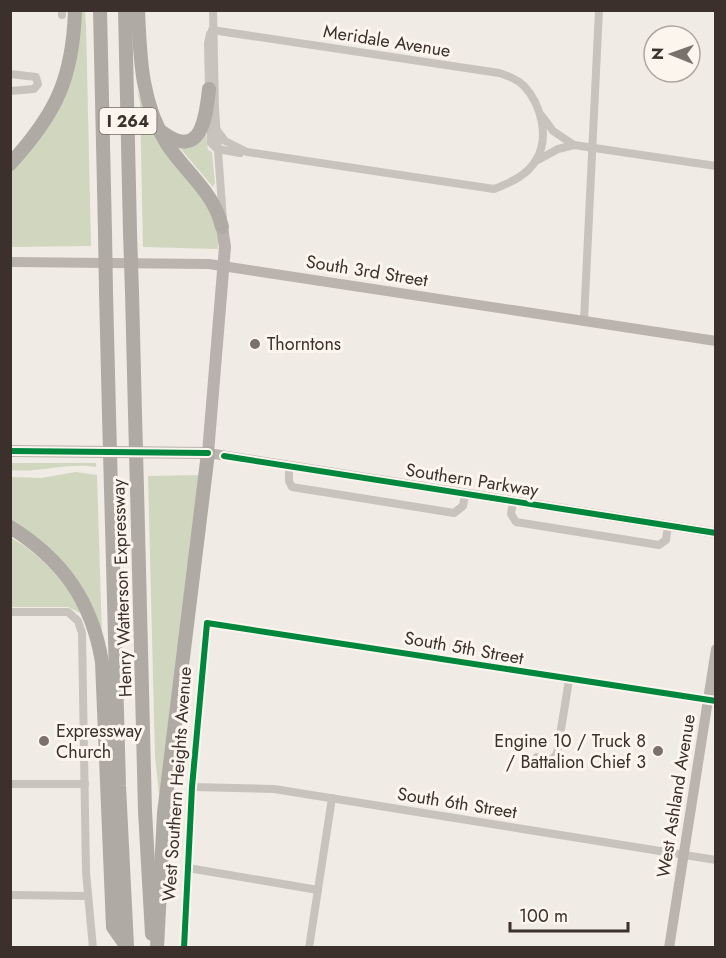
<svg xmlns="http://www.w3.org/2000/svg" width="726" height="958" viewBox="0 0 726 958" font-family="Jost,sans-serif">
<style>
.green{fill:#d1d6bf}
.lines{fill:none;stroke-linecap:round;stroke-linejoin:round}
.street{stroke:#c9c3be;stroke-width:8}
.secondary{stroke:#bab3ae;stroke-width:10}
.primary{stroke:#b8b1ad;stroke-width:12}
.highway{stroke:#afaaa4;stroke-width:14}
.highway-bridge{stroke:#afaaa4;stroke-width:14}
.cycleway-casing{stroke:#fbf5ee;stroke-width:10}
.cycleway{stroke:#00873e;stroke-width:6}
.poi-dot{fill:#7a716c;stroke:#fbf5ee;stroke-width:2}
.labels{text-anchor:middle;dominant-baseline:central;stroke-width:6;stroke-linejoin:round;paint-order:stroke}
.shield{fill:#fbf5ee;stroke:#756b66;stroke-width:1.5}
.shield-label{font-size:16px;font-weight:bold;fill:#3b302b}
.street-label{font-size:18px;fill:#3b302b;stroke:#fbf5ee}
.poi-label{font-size:18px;fill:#3b302b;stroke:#fbf5ee;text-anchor:start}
</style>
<rect width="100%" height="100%" fill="#f0ebe5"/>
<g class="green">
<path d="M81,11H85L86,25L91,246L11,247L10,172C61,116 77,87 81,11Z"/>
<path d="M137,90L143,105C162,134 225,216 218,249L143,247L140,103Z"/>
<path d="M206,134L208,150L212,152L215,183L213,187L179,147L202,138Z"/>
<path d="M10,463H96V467C65,462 41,473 11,470Z"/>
<path d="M76,472L97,475L102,636C79,576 66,556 11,522V477L41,478Z"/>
<path d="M201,475L161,788L159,794L155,757L148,476Z"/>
<path d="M10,537C43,556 65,581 82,614L68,607H11Z"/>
</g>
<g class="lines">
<g class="street">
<path d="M213,10L215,109L223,220"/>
<path d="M62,15V10"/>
<path d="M212,30L499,73C508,76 517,79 524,86C541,104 550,138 536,160C527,176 509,183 494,189L247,152L225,141L216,129"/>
<path d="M10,74L36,77L38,84L34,89L10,91"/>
<path d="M209,91L208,43L210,34"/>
<path d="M542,116L553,131L574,145"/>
<path d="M210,118L211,143L217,149L240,153"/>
<path d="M536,161L558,149L574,145L716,166"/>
<path d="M584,320L599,10"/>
<path d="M289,467V481L292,487L454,513L463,506L465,495"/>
<path d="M513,502L511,514L516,522L659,545L666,540L668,525"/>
<path d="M10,612H68L78,621L82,633L86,872L93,948"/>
<path d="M537,757L551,760L557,754L569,680"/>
<path d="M10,784H85"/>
<path d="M192,787L274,789L716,860"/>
<path d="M188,868L318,890"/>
<path d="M10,895L87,896"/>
<path d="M184,948L192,787L207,623L716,701"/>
<path d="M309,948L332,798"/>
</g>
<g class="secondary">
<path d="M10,262L209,264L716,341"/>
<path d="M208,453L716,533"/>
<path d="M669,948L716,649"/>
</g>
<path class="primary" d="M10,451L208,453L225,247L222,227"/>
<g class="highway">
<path d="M100,10L105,232"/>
<path d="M125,10L130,232"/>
<path d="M138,10C140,57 141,103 167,144C186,173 214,192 222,227"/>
<path d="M162,132C201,161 206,118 209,89"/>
<path d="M10,164C56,114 73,78 75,10"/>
<path d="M106,292L109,414"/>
<path d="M132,292L135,414"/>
<path d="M111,489L119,786L127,946"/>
<path d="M137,489L145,811L152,934"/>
<path d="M10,527C62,559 92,601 102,662L113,927L127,947"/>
<path d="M157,948L164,813L208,453"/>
</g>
<g class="highway-bridge">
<path d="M105,232L106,292"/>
<path d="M130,232L132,292"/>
<path d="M109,414L111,489"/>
<path d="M135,414L137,489"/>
</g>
<g class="cycleway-casing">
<g id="cycleway">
<path d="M10,451L208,453"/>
<path d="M224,456L716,533"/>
<path d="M184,948L192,787L207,623L716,701"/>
</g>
</g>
<use href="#cycleway" class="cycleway"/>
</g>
<g class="poi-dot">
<circle cx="255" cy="344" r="6"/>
<circle cx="44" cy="741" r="6"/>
<circle cx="658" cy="751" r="6"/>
</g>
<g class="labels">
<rect class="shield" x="99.5" y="108" width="57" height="26" rx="4.5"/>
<g class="shield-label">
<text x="128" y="121">I 264</text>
</g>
<g class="street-label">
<text transform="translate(387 41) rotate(9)">Meridale Avenue</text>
<text transform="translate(367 271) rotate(9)">South 3rd Street</text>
<text transform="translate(472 480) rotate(9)">Southern Parkway</text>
<text transform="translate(122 588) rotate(-92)">Henry Watterson Expressway</text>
<text transform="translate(464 648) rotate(10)">South 5th Street</text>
<text transform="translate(177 784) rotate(-86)">West Southern Heights Avenue</text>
<text transform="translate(676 796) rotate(-81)">West Ashland Avenue</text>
<text transform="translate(457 803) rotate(9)">South 6th Street</text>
</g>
<g class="poi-label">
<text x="267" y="344">Thorntons</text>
<text x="56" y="731">Expressway<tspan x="56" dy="21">Church</tspan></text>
<text x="646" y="741" text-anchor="end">Engine 10 / Truck 8<tspan x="646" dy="21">/ Battalion Chief 3</tspan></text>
</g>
</g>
<rect width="726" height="958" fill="none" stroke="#3b302b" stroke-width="24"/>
<g transform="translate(672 54) rotate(271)"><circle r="28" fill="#fbf5ee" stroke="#aea6a0" stroke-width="1.5"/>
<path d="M0-4.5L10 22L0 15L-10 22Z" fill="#7a716c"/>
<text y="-9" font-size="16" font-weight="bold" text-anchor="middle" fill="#3b302b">N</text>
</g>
<path d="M510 922v9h118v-9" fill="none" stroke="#3b302b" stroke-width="3"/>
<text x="519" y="922" font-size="18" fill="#3b302b" stroke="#fbf5ee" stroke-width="4.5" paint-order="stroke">100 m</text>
</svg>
